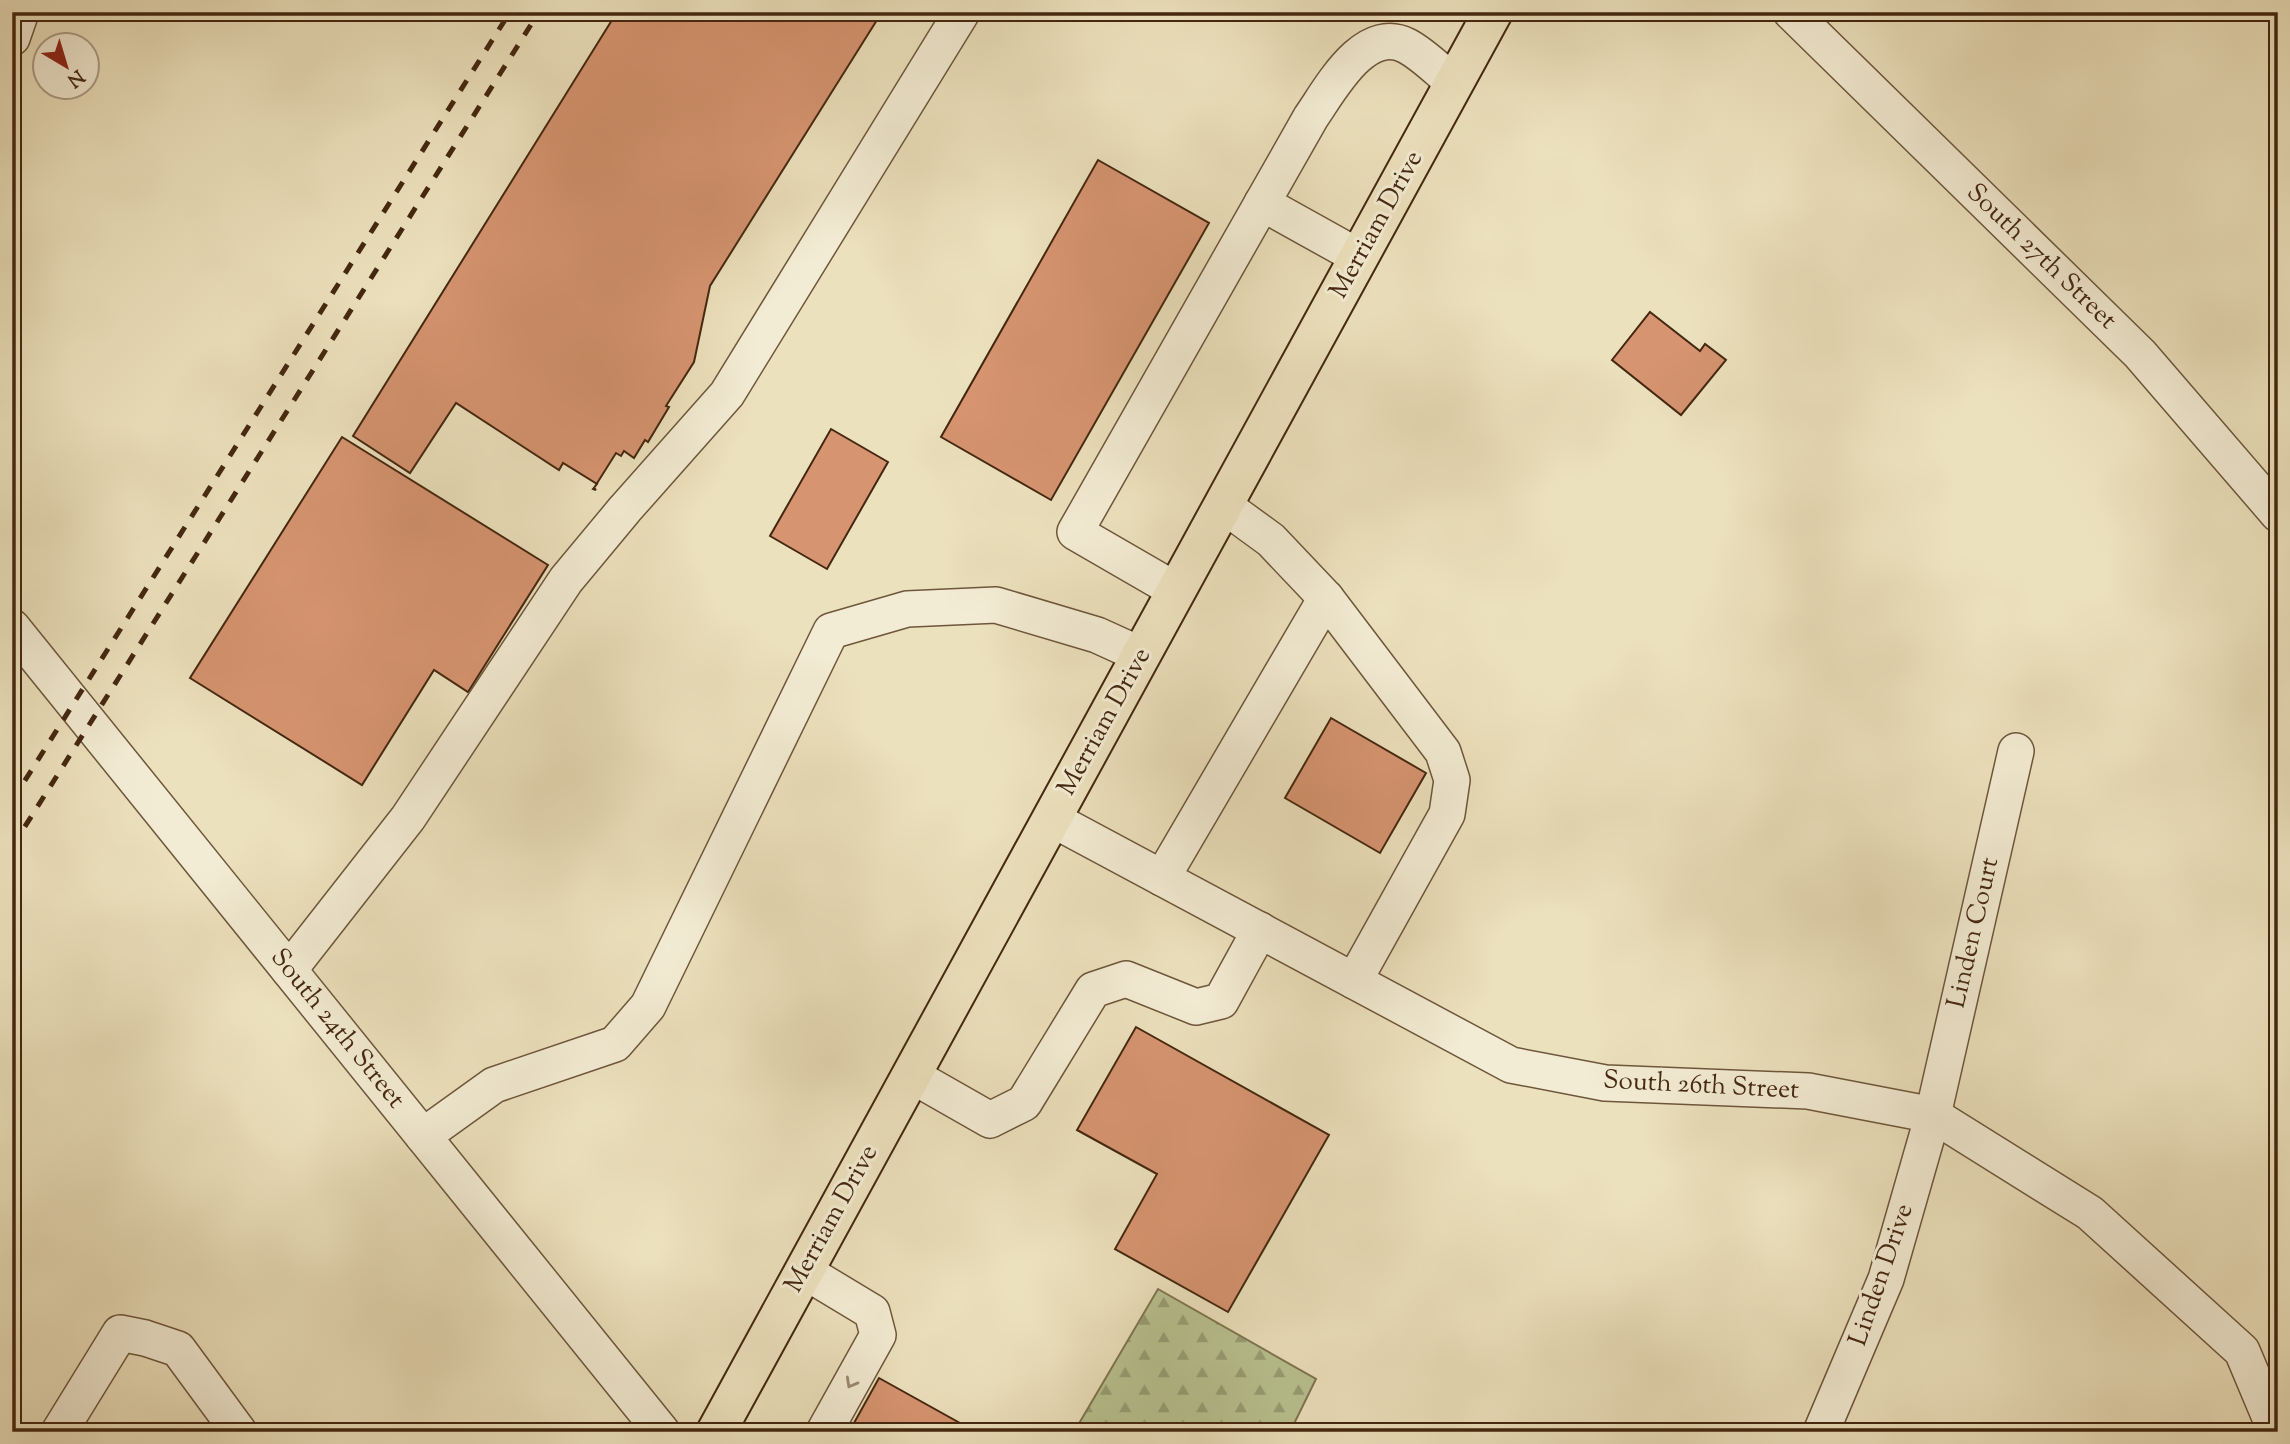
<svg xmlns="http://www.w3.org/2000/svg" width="2290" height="1444" viewBox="0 0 2290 1444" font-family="'Sorts Mill Goudy',serif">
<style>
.forest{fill:url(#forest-firs);stroke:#7e7450;stroke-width:2}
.building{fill:#d69470;stroke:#442710;stroke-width:2}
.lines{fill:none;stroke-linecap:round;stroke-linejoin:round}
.minor-casing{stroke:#6e563b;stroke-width:38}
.major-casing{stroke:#442710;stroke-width:42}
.minor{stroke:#f3ecd4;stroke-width:35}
.major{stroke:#ece1bd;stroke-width:38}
.rail{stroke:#442710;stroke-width:5;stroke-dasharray:12 12;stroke-linecap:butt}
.oneway{stroke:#9c8a72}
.labels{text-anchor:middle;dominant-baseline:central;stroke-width:6;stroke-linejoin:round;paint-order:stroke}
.street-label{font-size:26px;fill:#442710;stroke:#f3ecd4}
</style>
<defs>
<pattern id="forest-firs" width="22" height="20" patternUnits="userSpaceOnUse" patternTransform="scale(1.75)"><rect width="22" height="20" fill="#b8c290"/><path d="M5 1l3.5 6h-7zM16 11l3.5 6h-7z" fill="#979e74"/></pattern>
</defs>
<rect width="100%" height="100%" fill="#ece1bd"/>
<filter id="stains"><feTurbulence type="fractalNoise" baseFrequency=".00286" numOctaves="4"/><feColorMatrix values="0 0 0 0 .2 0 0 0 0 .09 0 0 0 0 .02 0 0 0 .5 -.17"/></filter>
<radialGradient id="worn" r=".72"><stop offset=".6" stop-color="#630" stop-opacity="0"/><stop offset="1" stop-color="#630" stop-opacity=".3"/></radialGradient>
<path class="forest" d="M1158,1289L1316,1379L1290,1432H1074Z"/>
<g class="building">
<path d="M617,12H882L710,286L694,362L666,406L669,407L648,442L645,440L634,458L624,451L621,456L616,453L594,488L596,490L593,489L597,484L563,463L559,470L456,403L410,473L353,436Z"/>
<path d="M1098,160L1209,223L1051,500L941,437Z"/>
<path d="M1650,312L1700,351L1705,344L1726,360L1681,415L1612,360Z"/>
<path d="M831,429L888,462L827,569L770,536Z"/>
<path d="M342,437L548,565L468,692L434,670L362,785L190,678Z"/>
<path d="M1331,718L1426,773L1380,853L1285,798Z"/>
<path d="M1136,1027L1329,1135L1228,1312L1115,1249L1157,1174L1077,1130Z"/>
<path d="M879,1378L976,1432H849Z"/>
</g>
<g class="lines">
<g class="minor-casing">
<g id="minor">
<path d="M1791,12L2140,354L2278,514"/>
<path d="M12,38L21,12"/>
<path d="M1262,203L1359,257"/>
<path d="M1223,505L1271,540L1326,598L1443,752L1452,780L1447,814L1354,981"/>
<path d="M1177,591L1075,532L1311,117C1330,90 1364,24 1407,46C1424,55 1439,71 1454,83"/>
<path d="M12,627L662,1432"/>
<path d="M1052,819L1511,1065L1605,1083L1808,1091L1933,1115L2090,1213L2242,1351L2276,1432"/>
<path d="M1162,878L1326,598"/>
<path d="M289,970L408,818L566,580L625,509L727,394L962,12"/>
<path d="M911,1075L990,1120L1024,1103L1093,990L1126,979L1196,1007L1221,1001L1260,930"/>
<path d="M423,1136L494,1085L615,1044L648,1006L831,631L907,609L996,605L1097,635L1141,655"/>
<path d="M804,1271L872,1312L878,1335L824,1432"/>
<path d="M59,1432L120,1333L145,1338L178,1349L239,1432"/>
<path d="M1821,1432L1886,1279L1933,1115L2016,751"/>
</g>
</g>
<g class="major-casing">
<path id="major" d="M716,1432L1493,12"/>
</g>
<use href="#minor" class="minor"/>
<use href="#major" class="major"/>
<g class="rail">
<path d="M12,801L510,12"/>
<path d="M12,847L539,12"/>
</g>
</g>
<defs><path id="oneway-chevron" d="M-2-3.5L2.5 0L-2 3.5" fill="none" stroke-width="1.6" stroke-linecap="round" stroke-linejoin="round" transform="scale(1.75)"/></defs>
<use class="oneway" href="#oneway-chevron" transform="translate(851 1383) rotate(119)"/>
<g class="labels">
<g class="street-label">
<text transform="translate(1377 225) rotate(-61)">Merriam Drive</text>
<text transform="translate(2041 257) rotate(44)">South 27th Street</text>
<text transform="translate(1105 722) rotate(-61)">Merriam Drive</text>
<text transform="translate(1974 933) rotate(-77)">Linden Court</text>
<text transform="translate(337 1029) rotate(51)">South 24th Street</text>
<text transform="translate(1701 1086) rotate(3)">South 26th Street</text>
<text transform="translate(832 1219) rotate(-61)">Merriam Drive</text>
<text transform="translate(1882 1275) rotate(-71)">Linden Drive</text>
</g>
</g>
<rect width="2290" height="1444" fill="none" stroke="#ece1bd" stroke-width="42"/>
<rect x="14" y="14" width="2262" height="1416" fill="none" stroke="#442710" stroke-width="3.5"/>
<rect x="21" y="21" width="2248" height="1402" fill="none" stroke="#442710" stroke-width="2"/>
<g transform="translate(66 66) rotate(142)"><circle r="33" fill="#f3ecd4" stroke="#ad9d86" stroke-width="2"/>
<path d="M0-5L12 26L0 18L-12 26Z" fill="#8f2418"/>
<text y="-10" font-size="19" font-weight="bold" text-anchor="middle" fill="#442710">N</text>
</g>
<rect width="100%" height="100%" filter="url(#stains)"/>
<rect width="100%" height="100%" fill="url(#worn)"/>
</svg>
